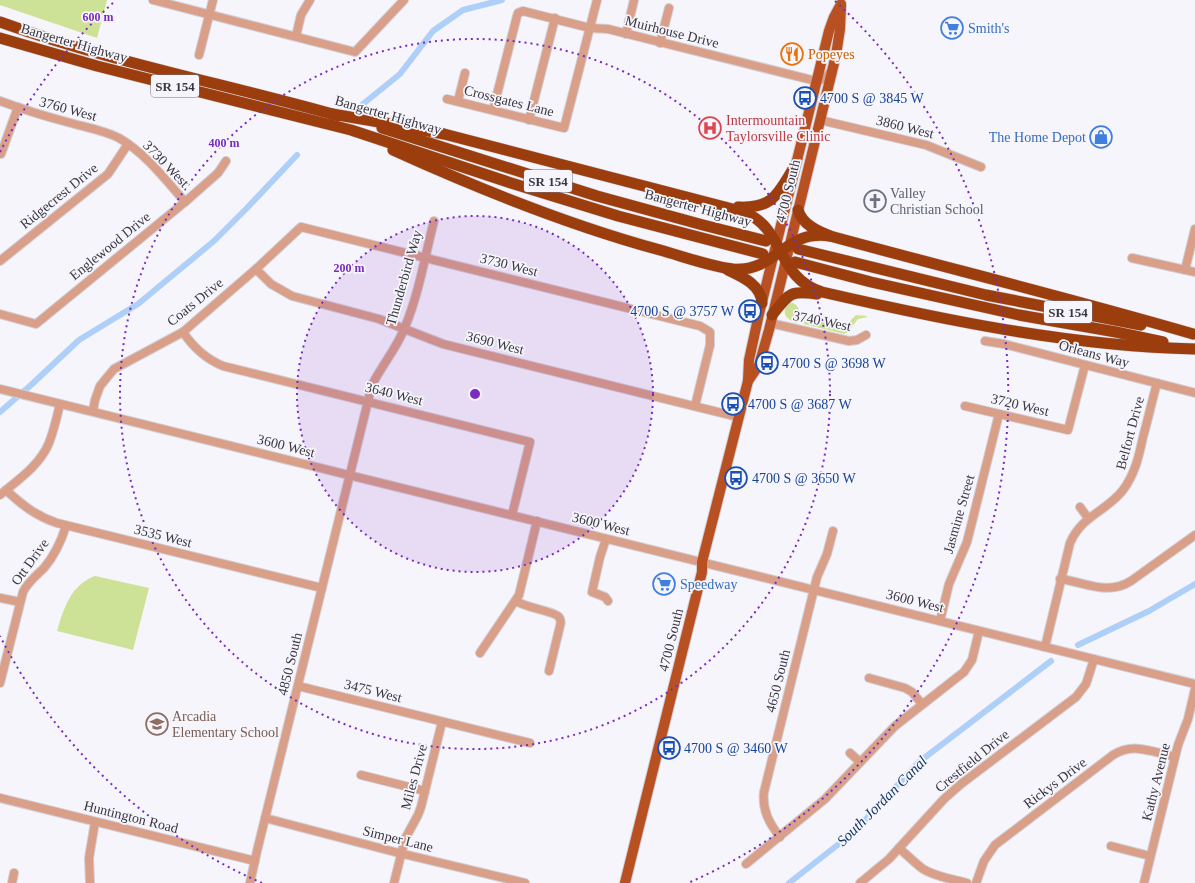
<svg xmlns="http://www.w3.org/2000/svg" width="1195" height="883" viewBox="0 0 1195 883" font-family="'Times New Roman',serif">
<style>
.green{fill:#cde296}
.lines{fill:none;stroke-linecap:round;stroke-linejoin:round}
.canal{stroke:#adcff8;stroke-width:6}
.minor-casing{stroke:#d0cfd6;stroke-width:10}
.major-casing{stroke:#d0cfd6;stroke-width:12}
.highway-casing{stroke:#d0cfd6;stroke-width:12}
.minor{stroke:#da9f88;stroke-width:8}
.major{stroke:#b85022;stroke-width:10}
.highway{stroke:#9c3d0e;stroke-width:11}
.ring{fill:none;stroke:#7b2cbf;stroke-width:2;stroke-dasharray:2 4}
.labels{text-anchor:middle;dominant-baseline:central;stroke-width:3.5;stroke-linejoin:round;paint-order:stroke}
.shield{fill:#f6f5fb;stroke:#72707a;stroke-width:1}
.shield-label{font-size:13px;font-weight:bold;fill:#393742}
.shop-label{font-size:14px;fill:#366cbe;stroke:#f6f5fb;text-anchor:start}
.street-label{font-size:14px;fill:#393742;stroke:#f6f5fb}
.food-label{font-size:14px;fill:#c56008;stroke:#f6f5fb;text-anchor:start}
.transit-label{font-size:14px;fill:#164399;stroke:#f6f5fb;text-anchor:start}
.health-label{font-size:14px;fill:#be3a42;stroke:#f6f5fb;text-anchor:start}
.worship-label{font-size:14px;fill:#5b616d;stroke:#f6f5fb;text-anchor:start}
.education-label{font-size:14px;fill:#785e54;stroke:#f6f5fb;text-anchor:start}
.water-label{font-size:15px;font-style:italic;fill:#113862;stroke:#f6f5fb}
.centre{fill:#7b2cbf;stroke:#f6f5fb;stroke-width:2}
.ring-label{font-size:12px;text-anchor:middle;font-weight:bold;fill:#7b2cbf;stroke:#f6f5fb;stroke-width:3.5;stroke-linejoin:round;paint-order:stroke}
</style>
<rect width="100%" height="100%" fill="#f6f5fb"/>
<g class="green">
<path d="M0,0H107L97,38L0,5Z"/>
<path d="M786,301C801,304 800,310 797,323C784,319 783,313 786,301Z"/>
<path d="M856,315L867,316V317L858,319L848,332L844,334L804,324L805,318L844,327Z"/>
<path d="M95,576L149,588L133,650L57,631C64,607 71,585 95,576Z"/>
</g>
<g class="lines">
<g class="canal">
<path d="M363,104L400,74L433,31L463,10L502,0"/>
<path d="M0,412L31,385L79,340L138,304L214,241L247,208L297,155"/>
<path d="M1078,645L1149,611L1195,584"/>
<path d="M789,883L854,832L919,762L1051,661"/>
</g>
<g class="minor-casing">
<g id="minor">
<path d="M153,0L355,52L404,0"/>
<path d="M626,34L634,0"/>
<path d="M296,36L301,15L310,0"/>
<path d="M660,43L669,8"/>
<path d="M199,55L213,0"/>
<path d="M447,99L564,128L597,0"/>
<path d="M0,101C22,109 44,116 67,122C84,127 103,130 119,138C145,153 165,179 185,202"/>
<path d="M458,101L465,73"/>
<path d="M493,110L517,16L518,13L523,11L590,28L608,29L816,81L824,79L832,70"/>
<path d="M529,120L555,18"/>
<path d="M820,120L926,145L981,167"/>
<path d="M1,154L18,107"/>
<path d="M1132,258L1195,272"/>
<path d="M0,261L108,174L128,144"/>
<path d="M256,269L271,284L292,296L379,319L443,344L738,417"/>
<path d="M1185,270L1195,229"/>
<path d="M0,314L36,324L185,202L218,173L226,161"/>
<path d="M770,323L849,341L857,340L866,335"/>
<path d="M183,332C193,347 206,359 223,366L530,442L512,515"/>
<path d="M985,341L1004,344L1195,393"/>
<path d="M0,389L1195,684"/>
<path d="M965,406L1068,430L1085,365"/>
<path d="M93,411L95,400L100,386L114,369L183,332L256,269L301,227L700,326L710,332V345L695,406"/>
<path d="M6,490C22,505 36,516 57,523L322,588"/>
<path d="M0,495C18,480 40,465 49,443C54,430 57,417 60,404"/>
<path d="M1080,507L1088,518"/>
<path d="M606,539L600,557L592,592L605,597L608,601"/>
<path d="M1060,579C1085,582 1107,596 1131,581L1195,535"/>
<path d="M0,598L20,602"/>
<path d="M516,601C526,608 554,611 559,617C561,620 561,623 560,626L549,671"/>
<path d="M940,621L949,584L967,542L999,414"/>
<path d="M1045,647L1070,543C1082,515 1106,512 1123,490C1135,474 1139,456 1143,437C1148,419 1152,401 1157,383"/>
<path d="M480,653L519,595L537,521"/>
<path d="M869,678L905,688L912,692L922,704"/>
<path d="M0,683L23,592C28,582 36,576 44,568C55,555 61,542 66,526"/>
<path d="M298,686L530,743"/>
<path d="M850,753L860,762"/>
<path d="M361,775L425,791"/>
<path d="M0,798L255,861"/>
<path d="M265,818L395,852L525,883"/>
<path d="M780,837C769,823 762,810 764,792L817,577L827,554L833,531"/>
<path d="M1111,846L1150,856"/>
<path d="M899,848C907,855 915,863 923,869C936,877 952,879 967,883"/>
<path d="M746,864L825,799L895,726L964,672L972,660L979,631"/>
<path d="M12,883L14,873"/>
<path d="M90,883L89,858L95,822"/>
<path d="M250,883L257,851L372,385C382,365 397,348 405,327C419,293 425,256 434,221"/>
<path d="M394,883L405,839L418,815L421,807L442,722"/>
<path d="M860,883L889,859L944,799L961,784L1076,697L1086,684L1094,659"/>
<path d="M976,883L984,861L995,845L1113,755C1134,742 1153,752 1175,757"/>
<path d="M1144,883L1178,745L1188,719L1195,689"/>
</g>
</g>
<g class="major-casing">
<g id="major">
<path d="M748,381L759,365L769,330L836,55L840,29L841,6"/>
<path d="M625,883L702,572V562L748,381L749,360L759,314L829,31L834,17L841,4"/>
</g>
</g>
<g class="highway-casing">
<g id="highway">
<path d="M0,22C110,62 226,84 339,116"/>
<path d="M0,38L97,66L351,130L511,183L618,216L763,254"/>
<path d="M332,114L403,126L444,134L744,212C786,229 776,278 822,292C944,320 1069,346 1195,349"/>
<path d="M382,128L597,196L703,225L766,241"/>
<path d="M393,150C479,189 568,225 660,250C682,256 712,267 733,269C778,272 784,229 830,236"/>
<path d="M738,207C774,209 778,193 795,166"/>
<path d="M798,210C802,224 817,231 830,236C951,269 1073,299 1193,334"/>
<path d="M798,249L986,295L1141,325"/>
<path d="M795,262L871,282L1019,315L1116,332L1163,342"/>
<path d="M728,270C743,277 761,285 762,303"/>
<path d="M772,315C789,294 789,290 817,294"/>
</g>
</g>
<use href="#minor" class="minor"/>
<use href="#major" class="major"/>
<use href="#highway" class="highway"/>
</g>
<circle cx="475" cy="394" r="178" fill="#7b2cbf" fill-opacity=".12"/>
<g class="ring">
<circle cx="475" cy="394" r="178"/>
<circle cx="475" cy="394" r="355"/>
<path d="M262 883A533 533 0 0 1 0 636M0 152A533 533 0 0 1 115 1M835 1A533 533 0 0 1 688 883"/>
</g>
<defs>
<g id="supermarket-ring" transform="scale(1.15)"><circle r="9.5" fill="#f6f5fb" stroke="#3f7fe0" stroke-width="1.5"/><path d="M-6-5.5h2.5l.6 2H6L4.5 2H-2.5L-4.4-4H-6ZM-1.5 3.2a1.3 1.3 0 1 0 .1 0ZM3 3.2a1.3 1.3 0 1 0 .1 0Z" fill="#3f7fe0"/></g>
<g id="restaurant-ring" transform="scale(1.15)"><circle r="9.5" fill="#f6f5fb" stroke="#e8710a" stroke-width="1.5"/><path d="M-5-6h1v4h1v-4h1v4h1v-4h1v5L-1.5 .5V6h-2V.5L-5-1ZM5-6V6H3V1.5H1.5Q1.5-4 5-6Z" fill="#e8710a"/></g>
<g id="bus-ring" transform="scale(1.15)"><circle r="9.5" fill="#f6f5fb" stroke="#1a4fb4" stroke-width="1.5"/><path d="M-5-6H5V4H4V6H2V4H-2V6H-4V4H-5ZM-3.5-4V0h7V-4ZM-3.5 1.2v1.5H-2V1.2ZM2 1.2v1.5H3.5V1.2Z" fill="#1a4fb4"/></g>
<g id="hospital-ring" transform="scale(1.15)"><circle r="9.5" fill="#f6f5fb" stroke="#e0444e" stroke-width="1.5"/><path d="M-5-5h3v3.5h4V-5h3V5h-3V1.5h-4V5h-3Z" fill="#e0444e"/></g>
<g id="shop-ring" transform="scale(1.15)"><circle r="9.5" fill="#f6f5fb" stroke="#3f7fe0" stroke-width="1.5"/><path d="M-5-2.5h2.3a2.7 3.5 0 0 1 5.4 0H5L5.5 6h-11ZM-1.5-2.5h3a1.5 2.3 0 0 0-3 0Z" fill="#3f7fe0"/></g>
<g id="church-ring" transform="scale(1.15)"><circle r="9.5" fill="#f6f5fb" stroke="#6b7280" stroke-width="1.5"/><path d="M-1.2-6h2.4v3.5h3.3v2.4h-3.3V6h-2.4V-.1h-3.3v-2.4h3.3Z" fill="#6b7280"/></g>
<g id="school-ring" transform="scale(1.15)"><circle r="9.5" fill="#f6f5fb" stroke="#8d6e63" stroke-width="1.5"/><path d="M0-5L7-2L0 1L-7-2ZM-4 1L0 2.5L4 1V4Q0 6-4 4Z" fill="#8d6e63"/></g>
</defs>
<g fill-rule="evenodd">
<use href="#supermarket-ring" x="952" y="28"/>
<use href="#restaurant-ring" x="792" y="54"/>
<use href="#bus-ring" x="805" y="98"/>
<use href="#hospital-ring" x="710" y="128"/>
<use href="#shop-ring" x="1101" y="137"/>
<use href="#church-ring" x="875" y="201"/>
<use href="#bus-ring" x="750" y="311"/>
<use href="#bus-ring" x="767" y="363"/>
<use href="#bus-ring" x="733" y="404"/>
<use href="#bus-ring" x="736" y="478"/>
<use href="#supermarket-ring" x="664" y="584"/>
<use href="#school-ring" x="157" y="724"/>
<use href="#bus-ring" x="669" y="748"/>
</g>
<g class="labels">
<g class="shield">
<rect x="151" y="75" width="48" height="22" rx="3"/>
<rect x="524" y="170" width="48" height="22" rx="3"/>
<rect x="1044" y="301" width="48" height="22" rx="3"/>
</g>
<g class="shield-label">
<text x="175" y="86">SR 154</text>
<text x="548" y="181">SR 154</text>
<text x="1068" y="312">SR 154</text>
</g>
<g class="shop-label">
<text x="968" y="28">Smith's</text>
<text x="1086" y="137" text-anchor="end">The Home Depot</text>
<text x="680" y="584">Speedway</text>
</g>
<g class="street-label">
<text transform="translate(672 32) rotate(14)">Muirhouse Drive</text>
<text transform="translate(74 43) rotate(16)">Bangerter Highway</text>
<text transform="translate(509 101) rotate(14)">Crossgates Lane</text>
<text transform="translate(68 109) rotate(15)">3760 West</text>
<text transform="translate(388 115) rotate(16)">Bangerter Highway</text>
<text transform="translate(905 127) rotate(14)">3860 West</text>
<text transform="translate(166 164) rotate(46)">3730 West</text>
<text transform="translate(788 191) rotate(-76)">4700 South</text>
<text transform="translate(59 196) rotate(-39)">Ridgecrest Drive</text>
<text transform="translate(698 208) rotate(15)">Bangerter Highway</text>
<text transform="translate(110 246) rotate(-39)">Englewood Drive</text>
<text transform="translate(509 265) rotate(14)">3730 West</text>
<text transform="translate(404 278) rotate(-74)">Thunderbird Way</text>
<text transform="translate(195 302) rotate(-39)">Coats Drive</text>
<text transform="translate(822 321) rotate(11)">3740 West</text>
<text transform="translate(495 343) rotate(14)">3690 West</text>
<text transform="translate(1094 354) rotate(15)">Orleans Way</text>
<text transform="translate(394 394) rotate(14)">3640 West</text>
<text transform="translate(1020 405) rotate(13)">3720 West</text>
<text transform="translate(1130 433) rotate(-75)">Belfort Drive</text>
<text transform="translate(286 446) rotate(14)">3600 West</text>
<text transform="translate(959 514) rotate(-74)">Jasmine Street</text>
<text transform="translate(601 524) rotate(14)">3600 West</text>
<text transform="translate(163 536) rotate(14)">3535 West</text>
<text transform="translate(30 562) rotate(-54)">Ott Drive</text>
<text transform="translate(915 601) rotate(14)">3600 West</text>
<text transform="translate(671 640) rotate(-76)">4700 South</text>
<text transform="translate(290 664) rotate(-76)">4850 South</text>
<text transform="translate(778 681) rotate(-76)">4650 South</text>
<text transform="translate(373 691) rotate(14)">3475 West</text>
<text transform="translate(972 761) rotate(-39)">Crestfield Drive</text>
<text transform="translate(414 777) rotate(-75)">Miles Drive</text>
<text transform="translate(1156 782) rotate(-76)">Kathy Avenue</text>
<text transform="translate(1055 783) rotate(-37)">Rickys Drive</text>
<text transform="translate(131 817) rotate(14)">Huntington Road</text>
<text transform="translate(398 839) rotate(14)">Simper Lane</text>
</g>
<g class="food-label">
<text x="808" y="54">Popeyes</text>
</g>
<g class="transit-label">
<text x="820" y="98">4700 S @ 3845 W</text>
<text x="734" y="311" text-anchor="end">4700 S @ 3757 W</text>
<text x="782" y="363">4700 S @ 3698 W</text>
<text x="748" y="404">4700 S @ 3687 W</text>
<text x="752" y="478">4700 S @ 3650 W</text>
<text x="684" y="748">4700 S @ 3460 W</text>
</g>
<g class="health-label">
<text x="726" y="120">Intermountain<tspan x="726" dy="16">Taylorsville Clinic</tspan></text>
</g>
<g class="worship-label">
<text x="890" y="193">Valley<tspan x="890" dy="16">Christian School</tspan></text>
</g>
<g class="education-label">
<text x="172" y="716">Arcadia<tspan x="172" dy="16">Elementary School</tspan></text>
</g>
<g class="water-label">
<text transform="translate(882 801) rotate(-45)">South Jordan Canal</text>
</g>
</g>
<circle cx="475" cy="394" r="6" class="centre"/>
<g class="ring-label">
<text x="98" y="21">600 m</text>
<text x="224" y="147">400 m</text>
<text x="349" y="272">200 m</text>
</g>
</svg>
